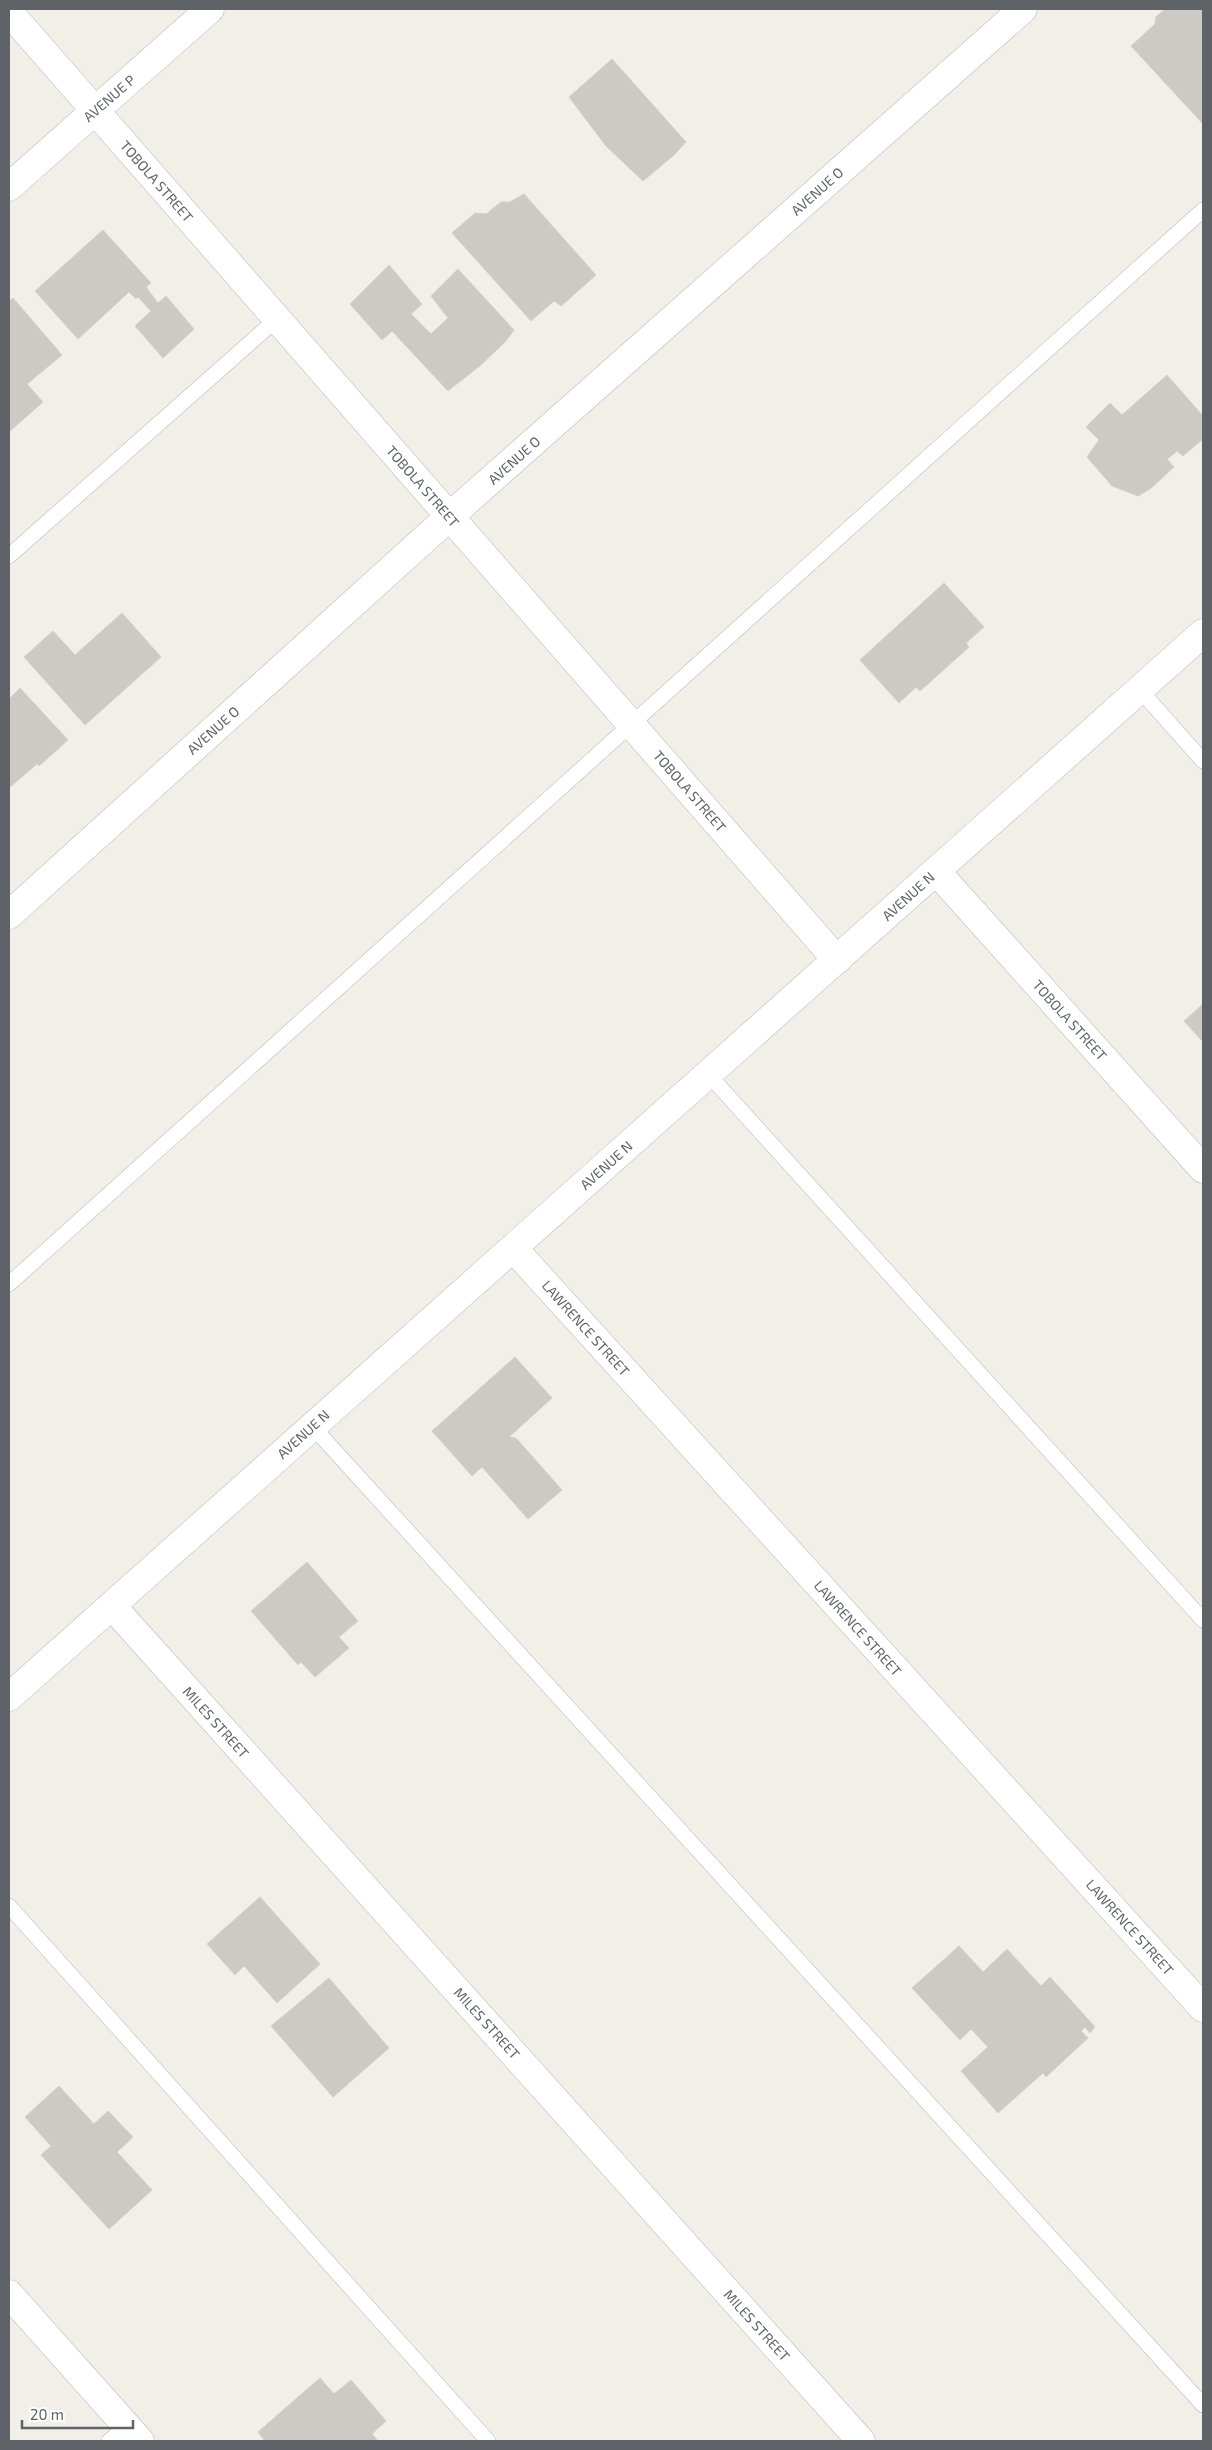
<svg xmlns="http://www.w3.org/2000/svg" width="1212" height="2450" viewBox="0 0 1212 2450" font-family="'Exo 2',sans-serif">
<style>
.building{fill:#cccac5;stroke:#d6d1c6}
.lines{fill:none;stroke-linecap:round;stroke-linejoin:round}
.lane-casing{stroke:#b5b8bc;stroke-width:16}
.street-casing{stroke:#b5b8bc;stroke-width:29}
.secondary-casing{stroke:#b6babf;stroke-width:29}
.lane{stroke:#fff;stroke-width:15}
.street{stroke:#fff;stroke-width:28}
.secondary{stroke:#fff;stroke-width:28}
.labels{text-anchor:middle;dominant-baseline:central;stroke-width:4.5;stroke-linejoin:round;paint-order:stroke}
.street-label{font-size:14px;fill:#5f6368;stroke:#fff}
</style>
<rect width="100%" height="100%" fill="#f1efe8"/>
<g class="building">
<path d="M1165,9H1203V124L1131,46L1155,24L1156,17Z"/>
<path d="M612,59L686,142L674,155L643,181L606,146L569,97Z"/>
<path d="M524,194L596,275L561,306L554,301L531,321L452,233L475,213L486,214L501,202H510Z"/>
<path d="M103,230L151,283L146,287L158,303L166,296L194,329L163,358L135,326L151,311L138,297L136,299L129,292L78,339L35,291Z"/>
<path d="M389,265L422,304L411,314L431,334L448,318L431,296L458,269L514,330L506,341L482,364L448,391L392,331L382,340L350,304Z"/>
<path d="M13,298L62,355L27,384L43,402L9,432V301Z"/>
<path d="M1167,375L1203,416V439L1183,456L1177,451L1167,459L1174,467L1150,489L1138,496L1112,486L1087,457L1099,440L1086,427L1110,403L1122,415Z"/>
<path d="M944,583L984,627L966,643L969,647L920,691L916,687L899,703L860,660Z"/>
<path d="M122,613L161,657L85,725L24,657L53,631L75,655Z"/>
<path d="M20,688L68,740L39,766L37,764L9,788V699Z"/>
<path d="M1203,1004V1042L1184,1021Z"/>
<path d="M515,1357L552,1398L509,1437L516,1438L562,1490L528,1519L482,1467L472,1476L432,1431Z"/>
<path d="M307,1562L358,1621L339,1637L349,1648L315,1677L301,1662L298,1665L251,1611Z"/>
<path d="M260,1897L320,1964L277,2003L244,1966L235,1975L207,1944Z"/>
<path d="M959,1946L983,1972L1007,1949L1041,1986L1050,1977L1095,2027L1090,2033L1085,2027L1081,2031L1088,2038L1046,2077L1043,2073L998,2113L961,2071L988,2047L971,2029L960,2040L912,1988Z"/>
<path d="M329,1978L389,2048L333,2097L271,2026Z"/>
<path d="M59,2086L94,2124L108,2111L133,2137L117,2152L152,2190L109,2229L41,2155L51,2146L25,2117Z"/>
<path d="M320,2378L334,2394L351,2380L386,2421L372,2434L378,2441H265L258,2432Z"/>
</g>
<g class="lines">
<g class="lane-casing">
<g id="lane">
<path d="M9,556L278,318"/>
<path d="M1140,690L1203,761"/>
<path d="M708,1074L1203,1620"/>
<path d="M9,1284L1203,210"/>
<path d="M312,1426L1203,2405"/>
<path d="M9,1906L488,2441"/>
<path d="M109,2441L127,2426"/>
</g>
</g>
<g class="street-casing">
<g id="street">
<path d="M9,12L837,960"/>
<path d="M9,187L210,9"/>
<path d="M936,871L1203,1169"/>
<path d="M9,915L450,516L1023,9"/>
<path d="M513,1248L1203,2008"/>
<path d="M112,1606L861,2441"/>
<path d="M9,2294L140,2441"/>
</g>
</g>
<g class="secondary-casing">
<path id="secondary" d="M9,1697L1203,633"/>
</g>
<use href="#lane" class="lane"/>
<use href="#street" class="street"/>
<use href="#secondary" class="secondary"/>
</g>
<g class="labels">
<g class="street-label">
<text transform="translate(109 98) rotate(-41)">AVENUE P</text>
<text transform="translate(157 181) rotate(49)">TOBOLA STREET</text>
<text transform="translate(817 191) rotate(-42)">AVENUE O</text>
<text transform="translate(514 460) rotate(-42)">AVENUE O</text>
<text transform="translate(423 486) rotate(49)">TOBOLA STREET</text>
<text transform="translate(213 730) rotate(-42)">AVENUE O</text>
<text transform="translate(690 791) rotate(49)">TOBOLA STREET</text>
<text transform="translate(908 896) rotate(-42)">AVENUE N</text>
<text transform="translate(1070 1020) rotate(48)">TOBOLA STREET</text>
<text transform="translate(606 1165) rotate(-42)">AVENUE N</text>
<text transform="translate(586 1328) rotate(48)">LAWRENCE STREET</text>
<text transform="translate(303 1434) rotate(-42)">AVENUE N</text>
<text transform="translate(858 1628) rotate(48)">LAWRENCE STREET</text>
<text transform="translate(216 1722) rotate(48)">MILES STREET</text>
<text transform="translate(1130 1927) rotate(48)">LAWRENCE STREET</text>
<text transform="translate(487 2023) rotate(48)">MILES STREET</text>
<text transform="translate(757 2325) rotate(48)">MILES STREET</text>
</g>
</g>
<rect width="1212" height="2450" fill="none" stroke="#5f6368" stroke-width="20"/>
<path d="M22 2420v8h111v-8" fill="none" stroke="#5f6368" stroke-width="2.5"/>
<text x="30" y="2420" font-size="15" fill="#5f6368" stroke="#ffffff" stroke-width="4" paint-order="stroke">20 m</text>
</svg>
